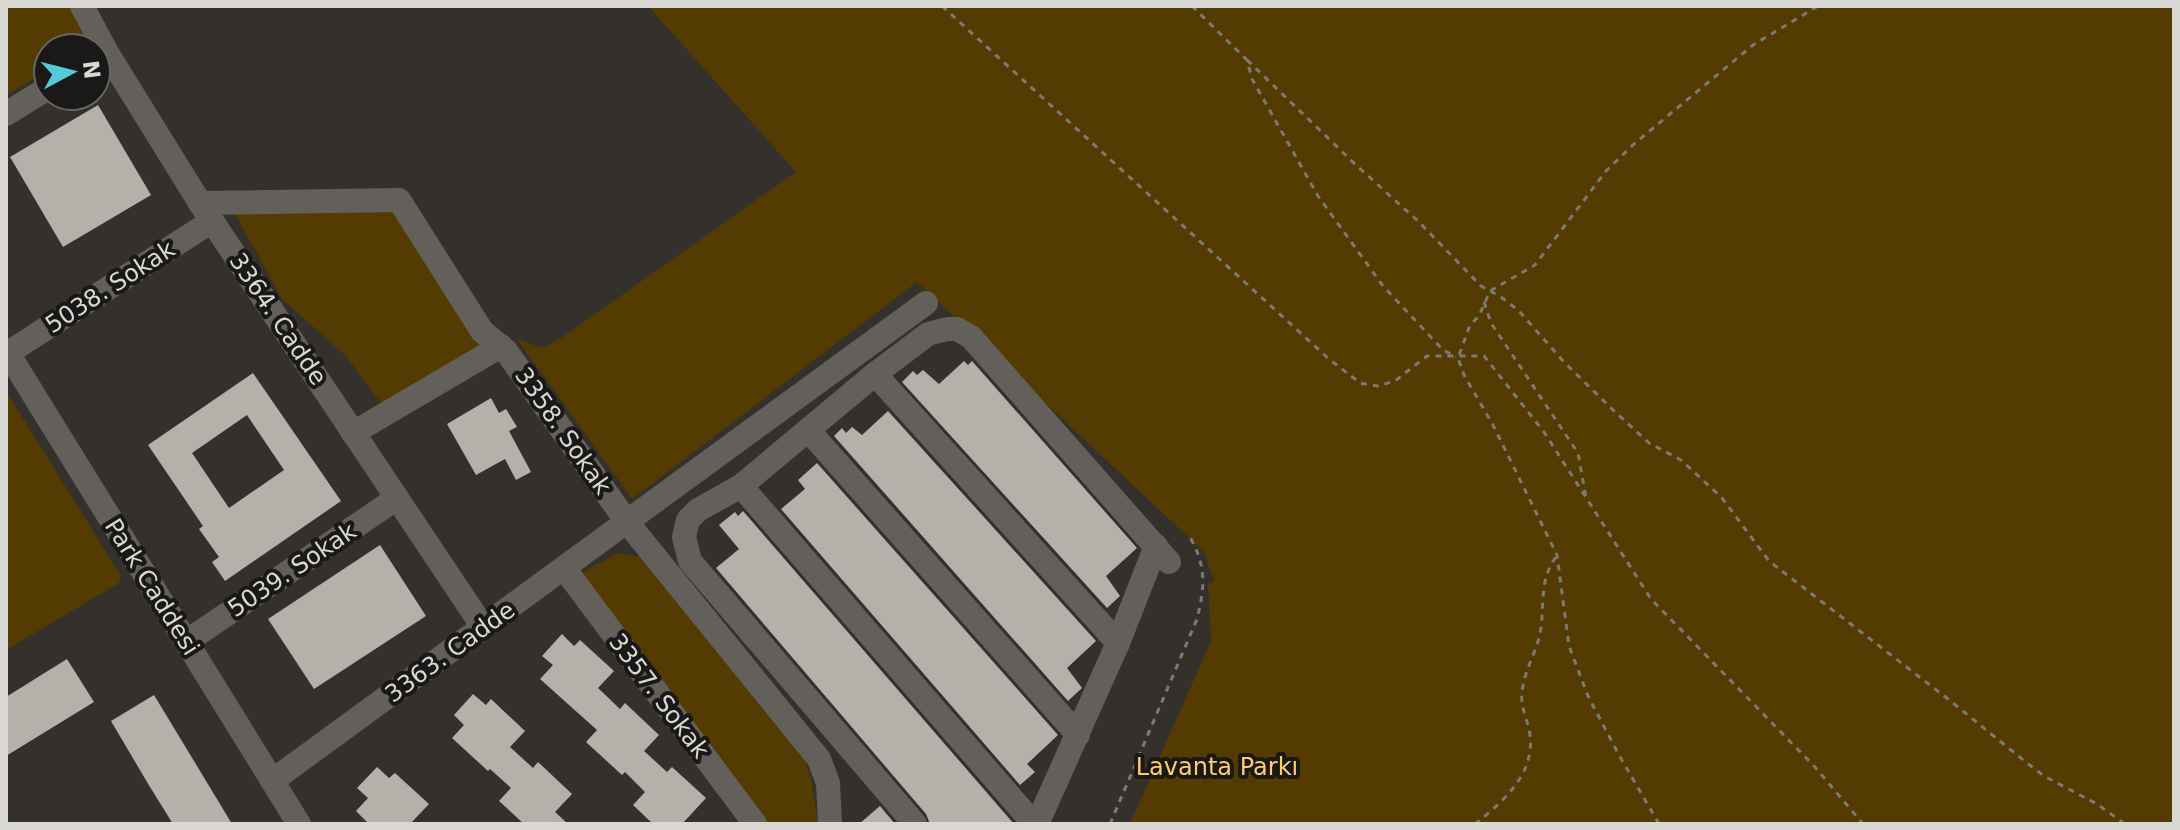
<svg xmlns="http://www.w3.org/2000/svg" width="2180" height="830" viewBox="0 0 2180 830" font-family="'DejaVu Sans',sans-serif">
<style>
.green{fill:#533b02}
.building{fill:#b4b1ab;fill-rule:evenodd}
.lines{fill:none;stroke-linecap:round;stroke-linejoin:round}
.path{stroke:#7c7a76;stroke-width:3;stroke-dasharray:6 6;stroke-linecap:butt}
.minor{stroke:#63605b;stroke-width:24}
.labels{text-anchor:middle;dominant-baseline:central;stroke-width:8;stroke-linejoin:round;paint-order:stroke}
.street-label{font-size:24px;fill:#dad8d5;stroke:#1a1917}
.park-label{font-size:24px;fill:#fccd70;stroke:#1a1917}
</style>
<rect width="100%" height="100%" fill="#34312d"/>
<g class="green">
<path d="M6,6H71L93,44L86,48H48V71L6,95Z"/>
<path d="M648,6H2174V824H1130L1211,641L1208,584L1214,581L1204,552L917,282L632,499L517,339L542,348L561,338L796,172Z"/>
<path d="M396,211L484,349L383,406L346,356L282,299L234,212Z"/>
<path d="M6,391L121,576L119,583L6,650Z"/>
<path d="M618,553L646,558L804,759L811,777L818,824H765L576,576Z"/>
</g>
<g class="building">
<path d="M98,105L151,195L63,247L10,157Z"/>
<path d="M964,361L968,365L972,361L1137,548L1106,576L1120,596L1107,608L902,382L913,371L917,375L923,370L939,384Z"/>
<path d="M253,373L341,501L225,581L212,562L219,557L199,529L203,526L148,445ZM247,415L284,470L229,508L192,453Z"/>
<path d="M491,398L499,413L506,409L517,427L509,431L531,472L516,480L505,459L476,475L447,424Z"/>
<path d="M888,411L1096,641L1067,668L1082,688L1068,701L834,436L842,428L846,433L852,427L862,435Z"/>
<path d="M817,463L1058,735L1027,764L1035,772L1020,785L781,509L805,489L798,480Z"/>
<path d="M743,511L1014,824H930L926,814L716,568L739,549L719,525L735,512L738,516Z"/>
<path d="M380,545L426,616L314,689L268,619Z"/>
<path d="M562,634L574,646L580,640L614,671L598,688L620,709L625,703L659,735L644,751L667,772L672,767L706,798L682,824H653L633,805L645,792L625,772L622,775L586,742L597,730L540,679L553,665L542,656Z"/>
<path d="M67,659L94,702L6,756V697Z"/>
<path d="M473,694L486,705L491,699L525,731L510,747L533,768L538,762L572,794L555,812L568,824H524L499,801L511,788L490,769L488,771L452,738L464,725L454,715Z"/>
<path d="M154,695L194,761L232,824H173L150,787L111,721Z"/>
<path d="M377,767L389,778L395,773L429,804L410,824H369L356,811L368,798L357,788Z"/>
<path d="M880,806L895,824H859Z"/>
</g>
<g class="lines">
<g class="path">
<path d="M942,6L1329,359L1360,383L1378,386L1395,381L1427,356H1484L1544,432L1651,599L1815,767L1863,824"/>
<path d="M1192,6L1247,60L1252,79L1318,196L1383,286L1443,350L1456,357"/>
<path d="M1247,60L1357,166L1418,221L1481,286L1501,297L1519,311L1564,362L1613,410L1649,443L1681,460L1722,498L1769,561L1948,699L2027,763L2044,776L2097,804L2125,824"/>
<path d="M1484,302L1491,323L1578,453L1586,498"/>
<path d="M1110,824L1197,619C1205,586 1207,565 1188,534"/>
<path d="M1475,824C1503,802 1535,774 1530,735C1528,720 1520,707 1522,692C1524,670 1538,650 1541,628C1544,603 1540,578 1556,557"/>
<path d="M1659,824L1619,755L1588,696L1569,646L1557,555L1493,425L1464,375L1458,358L1470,325L1479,316L1490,291L1535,265L1606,171L1634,144L1753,45L1818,6"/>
</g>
<g class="minor">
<path d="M82,6L106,51L200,203L483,627"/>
<path d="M6,114L48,88"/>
<path d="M200,203L399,200L482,331L506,351L627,522L819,759L828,783L830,824"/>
<path d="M6,350L299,824"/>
<path d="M8,353L212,221"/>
<path d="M875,374L1118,643"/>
<path d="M808,430L1078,735"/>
<path d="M353,433L501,346"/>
<path d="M741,486L1034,824"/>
<path d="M564,568L755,824"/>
<path d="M186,642L397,498"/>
<path d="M272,781L926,303"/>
<path d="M915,824L690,561L684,537L688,520L698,510L741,486L875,374L928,334L947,329H957L971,337L1169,562"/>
<path d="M1037,824L1118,643L1156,546"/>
</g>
</g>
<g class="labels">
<g class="street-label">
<text transform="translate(110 287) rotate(-33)">5038. Sokak</text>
<text transform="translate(278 319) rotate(56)">3364. Cadde</text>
<text transform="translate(563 431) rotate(55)">3358. Sokak</text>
<text transform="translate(292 570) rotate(-34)">5039. Sokak</text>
<text transform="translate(152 587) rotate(58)">Park Caddesi</text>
<text transform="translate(450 652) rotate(-36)">3363. Cadde</text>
<text transform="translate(659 696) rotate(53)">3357. Sokak</text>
</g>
<g class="park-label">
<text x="1217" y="767">Lavanta Parkı</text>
</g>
</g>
<rect width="2180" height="830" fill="none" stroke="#dad8d5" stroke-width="16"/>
<g transform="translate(72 72) rotate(83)"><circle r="38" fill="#1a1917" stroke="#676563" stroke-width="2"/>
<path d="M0-6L14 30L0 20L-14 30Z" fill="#52cbd7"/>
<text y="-12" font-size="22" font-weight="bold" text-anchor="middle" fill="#dad8d5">N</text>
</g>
</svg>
